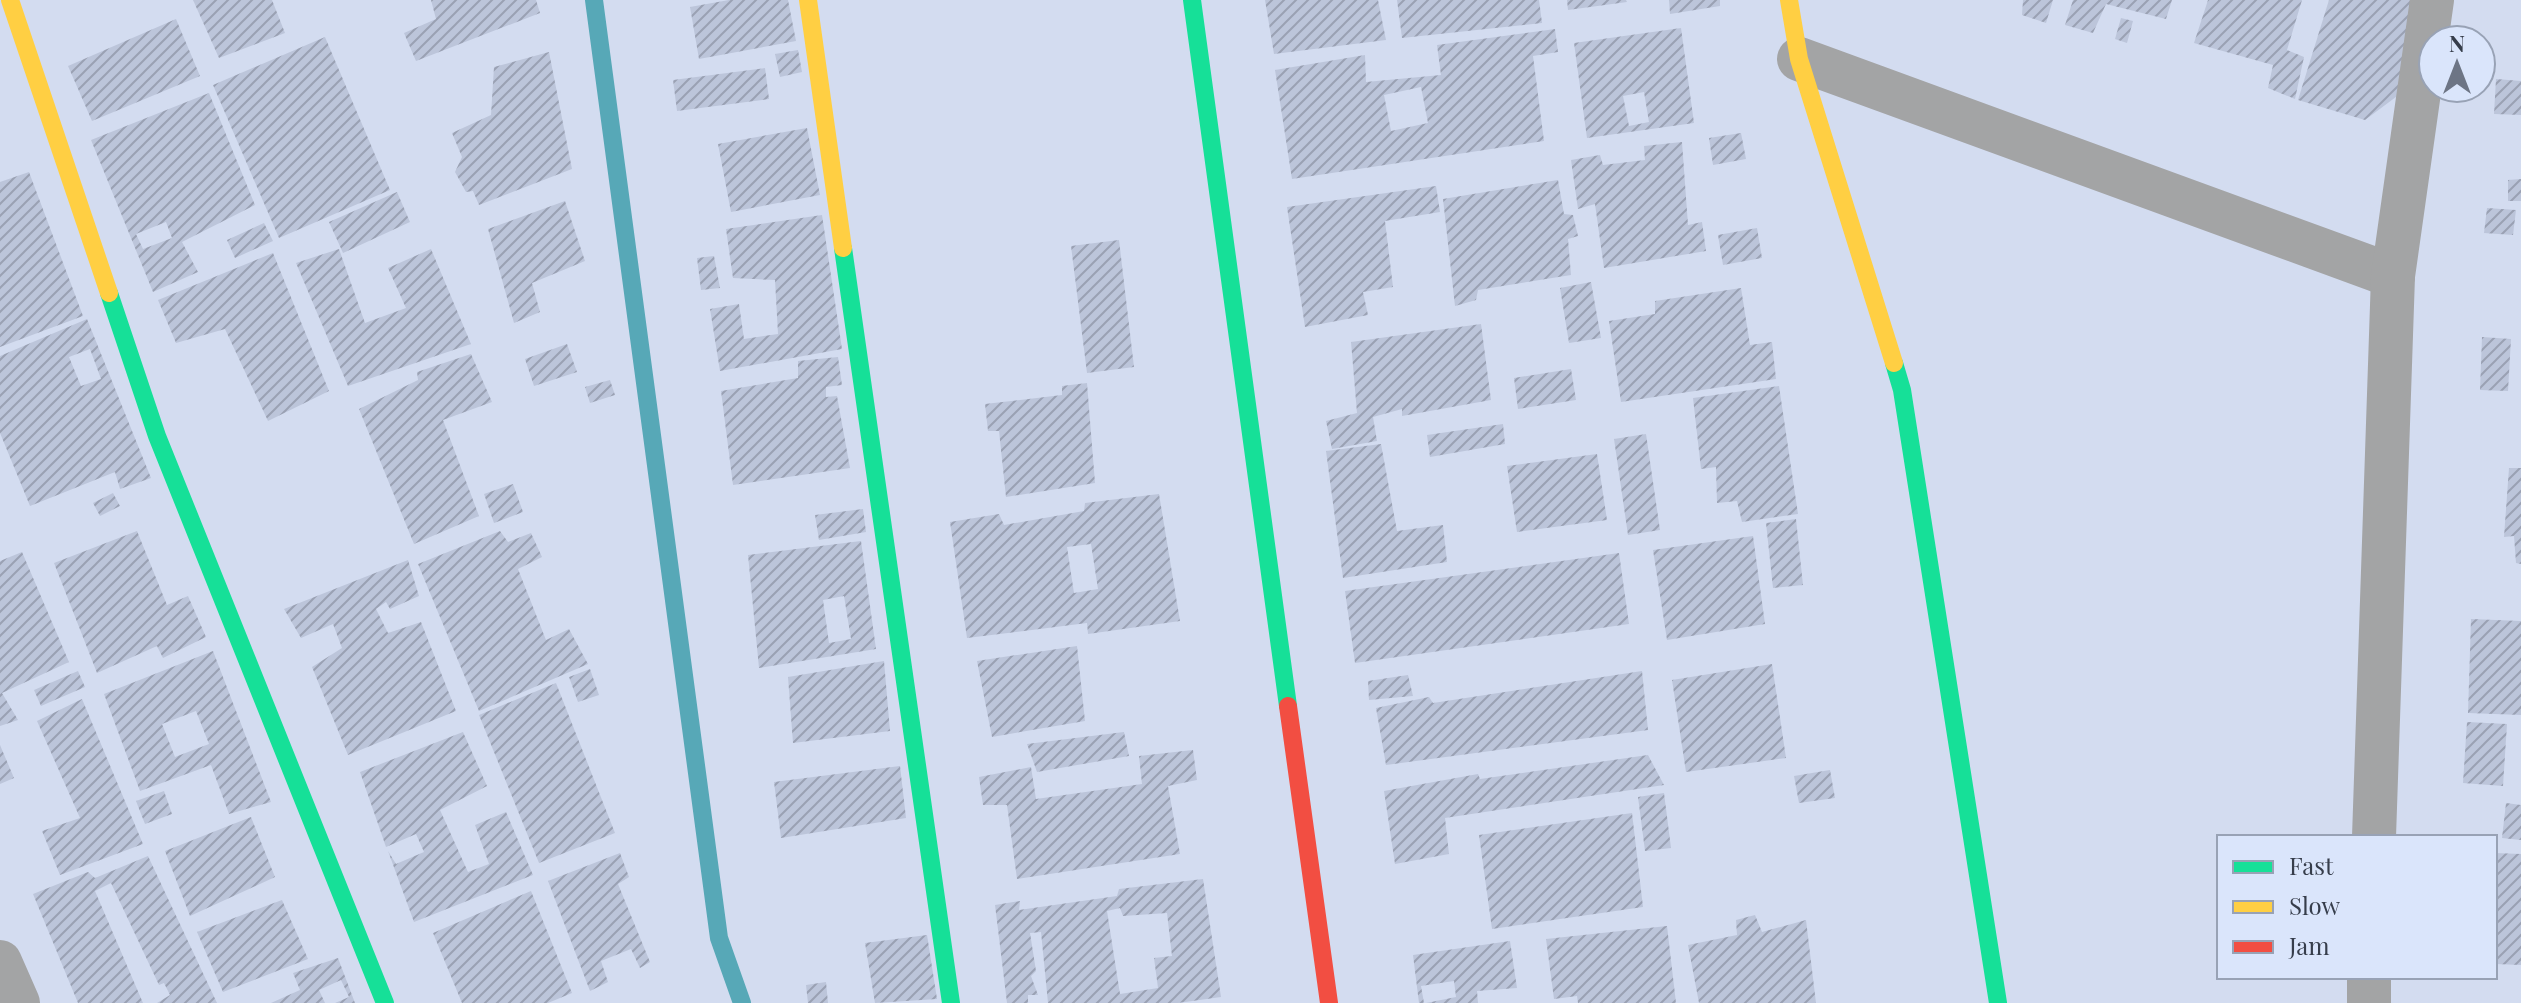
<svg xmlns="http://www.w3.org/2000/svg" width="2521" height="1003" viewBox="0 0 2521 1003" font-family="'Playfair Display',serif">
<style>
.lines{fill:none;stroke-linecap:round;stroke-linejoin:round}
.stream{stroke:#57a8b7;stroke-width:18}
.building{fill:url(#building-hatch);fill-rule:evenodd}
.street{stroke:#a3a4a5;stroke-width:44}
.fast{stroke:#16e098;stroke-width:18}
.slow{stroke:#ffcf43;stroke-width:18}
.jam{stroke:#f24e42;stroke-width:18}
</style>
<defs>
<pattern id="building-hatch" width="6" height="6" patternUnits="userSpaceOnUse" patternTransform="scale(2)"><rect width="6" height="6" fill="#bcc5da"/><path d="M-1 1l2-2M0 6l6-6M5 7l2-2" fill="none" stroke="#9aa1b3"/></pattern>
</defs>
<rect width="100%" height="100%" fill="#d3dcf0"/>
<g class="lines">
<path class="stream" d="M594,0L719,938L742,1003"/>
</g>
<g class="building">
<path d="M193,0H272L285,33L219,58Z"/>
<path d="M431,0H536L540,13L416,61L404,33L436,19Z"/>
<path d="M729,0H788L796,41L699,59L690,7Z"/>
<path d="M1265,0H1378L1386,40L1274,54Z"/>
<path d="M1397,0H1539L1542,23L1402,38Z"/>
<path d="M1567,0H1626L1627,2L1568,10Z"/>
<path d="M1669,0H1720V6L1670,14Z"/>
<path d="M2023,0H2053L2046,23L2022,15Z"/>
<path d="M2073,0H2172L2166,19L2106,4L2093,33L2065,25Z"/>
<path d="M2208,0H2302L2287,50L2304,57L2295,99L2268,88L2273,65L2194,43Z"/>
<path d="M2329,0H2413L2408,88L2365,120L2298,100Z"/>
<path d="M2121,18L2133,21L2127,43L2115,39Z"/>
<path d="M176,19L200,76L92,121L68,66Z"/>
<path d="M1681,28L1694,123L1587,138L1574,43ZM1644,92L1649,122L1629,126L1623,96Z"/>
<path d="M1555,29L1558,52L1533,56L1544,141L1292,179L1275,70L1365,55L1366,82L1441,75L1437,45ZM1421,87L1428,123L1391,131L1384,95Z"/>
<path d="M325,37L390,190L279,238L213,85Z"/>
<path d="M798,50L802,72L780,77L775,54Z"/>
<path d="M549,52L572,169L479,205L473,191L466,192L455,172L462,157L452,133L491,115L494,67Z"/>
<path d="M765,68L769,99L677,111L673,80Z"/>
<path d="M2496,79L2521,81V115L2494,114Z"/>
<path d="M209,93L255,205L182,242L198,272L153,292L91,140ZM166,222L172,238L143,249L136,234Z"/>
<path d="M807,128L820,195L731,212L718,144Z"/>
<path d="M1741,133L1746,159L1713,165L1709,138Z"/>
<path d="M1682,142L1688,225L1702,222L1706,251L1604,268L1595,204L1578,209L1571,160L1600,155L1603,165L1645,160L1644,146Z"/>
<path d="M29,172L83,316L0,347V182Z"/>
<path d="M2521,179V201H2508V180Z"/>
<path d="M1558,180L1564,214L1573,215L1578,236L1568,239L1571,275L1478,290L1476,300L1455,306L1443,199Z"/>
<path d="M1436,186L1440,212L1385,221L1393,287L1363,292L1368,315L1305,327L1287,207Z"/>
<path d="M397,192L410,222L343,253L329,222Z"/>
<path d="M565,201L585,261L532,283L540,312L514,323L488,229Z"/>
<path d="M2487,208L2516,210L2513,235L2484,233Z"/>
<path d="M822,215L842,349L720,371L710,309L739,304L744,339L778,334L775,280L733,278L726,229Z"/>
<path d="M264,223L273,241L235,258L227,240Z"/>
<path d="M1757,228L1762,258L1723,265L1718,235Z"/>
<path d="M1119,240L1134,367L1087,373L1071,246Z"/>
<path d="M339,249L365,323L406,308L388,268L431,249L471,344L348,386L296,263Z"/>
<path d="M273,253L329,391L268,421L225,329L176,343L158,300Z"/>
<path d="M714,256L720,288L701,290L697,258Z"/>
<path d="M1591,282L1601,338L1569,343L1560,288Z"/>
<path d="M1741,288L1750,345L1772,342L1776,379L1621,402L1609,321L1655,314V301Z"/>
<path d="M87,319L151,478L120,489L115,472L30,506L0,433V356ZM90,349L101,379L81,386L69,357Z"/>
<path d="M1481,324L1491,400L1402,416V409L1373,417L1377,441L1332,449L1326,421L1357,413L1351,342Z"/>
<path d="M2482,337L2511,339L2508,391L2480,390Z"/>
<path d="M567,344L577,372L534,386L525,359Z"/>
<path d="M471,354L492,402L443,420L479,516L414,544L359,409L418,380L417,372Z"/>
<path d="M838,357L842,385L826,387V397L837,396L850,468L733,485L721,391L798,378V361Z"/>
<path d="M1571,369L1576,400L1518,409L1514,378Z"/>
<path d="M610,380L615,395L590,403L585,387Z"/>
<path d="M1087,383L1095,483L1006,497L999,431H988L985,404L1062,395V386Z"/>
<path d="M1779,386L1798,514L1742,522L1737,501L1717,503L1716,467L1701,469L1693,398Z"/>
<path d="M1503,424L1505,444L1430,457L1427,435Z"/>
<path d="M1646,434L1660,530L1628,535L1614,439Z"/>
<path d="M1381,444L1397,531L1443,525L1447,562L1343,578L1326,451Z"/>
<path d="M1597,454L1607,520L1517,532L1507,466Z"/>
<path d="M2509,468H2521V564L2516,563L2514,536L2504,537Z"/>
<path d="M513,484L523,512L494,523L484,494Z"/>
<path d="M113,493L120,506L100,516L93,503Z"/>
<path d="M1159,494L1180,621L1088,634L1087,623L967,638L950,522L999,514L1004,525L1084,511L1085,503ZM1091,544L1098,589L1074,593L1067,547Z"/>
<path d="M863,509L866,532L819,540L815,515Z"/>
<path d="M1796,519L1803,585L1773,588L1766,523Z"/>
<path d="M137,531L167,605L188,596L206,637L163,658L157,646L97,673L54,563Z"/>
<path d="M500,531L508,542L531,533L542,557L518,569L546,640L569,629L588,664L479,711L418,564Z"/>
<path d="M1753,536L1765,624L1667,640L1653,550Z"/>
<path d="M861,541L876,649L759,668L748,555ZM844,596L851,639L829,643L823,600Z"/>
<path d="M22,552L69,662L2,693L18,720L0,726V561Z"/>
<path d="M1619,553L1629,624L1355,663L1345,591Z"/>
<path d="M408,560L419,596L390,609L386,602L376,609L388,633L421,622L456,711L348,755L312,667L342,648L333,624L301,638L284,609Z"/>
<path d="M2471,619L2521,621V715L2468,713Z"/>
<path d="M1077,646L1085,721L992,737L977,661Z"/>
<path d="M213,651L271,802L229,814L211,765L140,791L104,694ZM196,711L209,744L175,757L162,724Z"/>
<path d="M884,661L890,731L793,743L788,677Z"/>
<path d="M1772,664L1786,758L1686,772L1672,680Z"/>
<path d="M590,669L599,695L578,702L569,677Z"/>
<path d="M78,671L85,687L41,706L34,690Z"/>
<path d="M1642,671L1648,730L1386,765L1376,708L1429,697L1433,703Z"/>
<path d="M1408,675L1413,696L1369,700L1368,681Z"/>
<path d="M556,683L615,833L539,863L479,715Z"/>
<path d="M82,699L143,844L60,875L42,831L80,818L37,721Z"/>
<path d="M2467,722L2507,724L2503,786L2463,783Z"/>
<path d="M463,732L487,786L440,810L468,872L489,864L475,825L506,812L533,875L414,922L388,851L396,864L424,852L416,834L386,847L360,772Z"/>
<path d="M1124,732L1129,756L1037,772L1027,744Z"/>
<path d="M0,745L14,778L0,784Z"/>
<path d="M1193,750L1197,780L1168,786L1180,854L1017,879L1007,805H983L979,777L1031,767L1036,799L1142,784L1139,756Z"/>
<path d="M1648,755L1664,785L1445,818L1449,854L1395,864L1384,791L1478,774L1480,779Z"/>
<path d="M900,766L906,818L781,838L774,782Z"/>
<path d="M1830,770L1835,798L1799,803L1794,776Z"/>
<path d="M164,791L172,814L145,824L136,801Z"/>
<path d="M1664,793L1671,848L1645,851L1638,797Z"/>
<path d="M2506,803L2521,805V840L2502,838Z"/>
<path d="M1632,813L1643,907L1492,929L1479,835Z"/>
<path d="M251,817L275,877L190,916L165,851Z"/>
<path d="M620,853L629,877L618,884L650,962L640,968L631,949L601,961L608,982L590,991L548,881Z"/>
<path d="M2495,853L2521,854V965L2495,964Z"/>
<path d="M148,856L217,1003H157L170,995L164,983L159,985L111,883L95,891L143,1003H78L33,894L88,872L95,878Z"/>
<path d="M1203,879L1221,997L1178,1003H1048L1041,932L1030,933L1036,971L1031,976L1038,995H1028V1003H1007L995,905L1020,901L1019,910L1117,896L1119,889ZM1120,908L1123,916L1167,913L1172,956L1154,958L1158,988L1120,994L1107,911Z"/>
<path d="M531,891L572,993L548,1003H462L433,933Z"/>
<path d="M282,900L308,959L223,992L197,932Z"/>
<path d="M1755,915L1762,932L1806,920L1816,1003H1699L1688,945L1737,935L1736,920Z"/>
<path d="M1667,926L1676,1003H1578L1577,996L1554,999L1546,939Z"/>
<path d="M927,935L937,999L875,1003L865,943Z"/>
<path d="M1510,941L1517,988L1477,991L1478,1003H1426L1456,997L1454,981L1421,986L1424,1003H1419L1413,955Z"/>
<path d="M338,958L355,1003H335L349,997L341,980L319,990L325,1003H271L300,990L293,973Z"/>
<path d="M826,982L828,1003H808L806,985Z"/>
</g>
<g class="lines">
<g class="street">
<path d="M1799,59L2393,276"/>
<path d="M2374,837L2393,276L2432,0"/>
<path d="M0,962L18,1003"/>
<path d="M2369,1003V977"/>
</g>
<g class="fast">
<path d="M1192,0L1288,706"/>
<path d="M843,248L951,1003"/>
<path d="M109,293L157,436L385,1003"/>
<path d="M1894,363L1902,390L1998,1003"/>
</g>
<g class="slow">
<path d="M10,0L109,293"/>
<path d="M808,0L843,248"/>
<path d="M1789,0L1799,59L1894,363"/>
</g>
<path class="jam" d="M1288,706L1329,1003"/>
</g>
<rect x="2217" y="835" width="280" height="144" fill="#dae5fb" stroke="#98a2b5" stroke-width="2"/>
<rect x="2233" y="861" width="40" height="12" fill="#16e098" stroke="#98a2b5" stroke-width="2"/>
<text x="2289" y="875" font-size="24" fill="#363d4b">Fast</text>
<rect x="2233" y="901" width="40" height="12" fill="#ffcf43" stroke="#98a2b5" stroke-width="2"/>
<text x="2289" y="915" font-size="24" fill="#363d4b">Slow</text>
<rect x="2233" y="941" width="40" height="12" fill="#f24e42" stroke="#98a2b5" stroke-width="2"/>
<text x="2289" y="955" font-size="24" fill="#363d4b">Jam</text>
<g transform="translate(2457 64)"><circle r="38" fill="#dae5fb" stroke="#98a2b5" stroke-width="2"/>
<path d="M0-6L14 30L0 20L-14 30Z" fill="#6d7585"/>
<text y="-12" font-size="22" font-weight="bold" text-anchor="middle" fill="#363d4b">N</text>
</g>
</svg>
